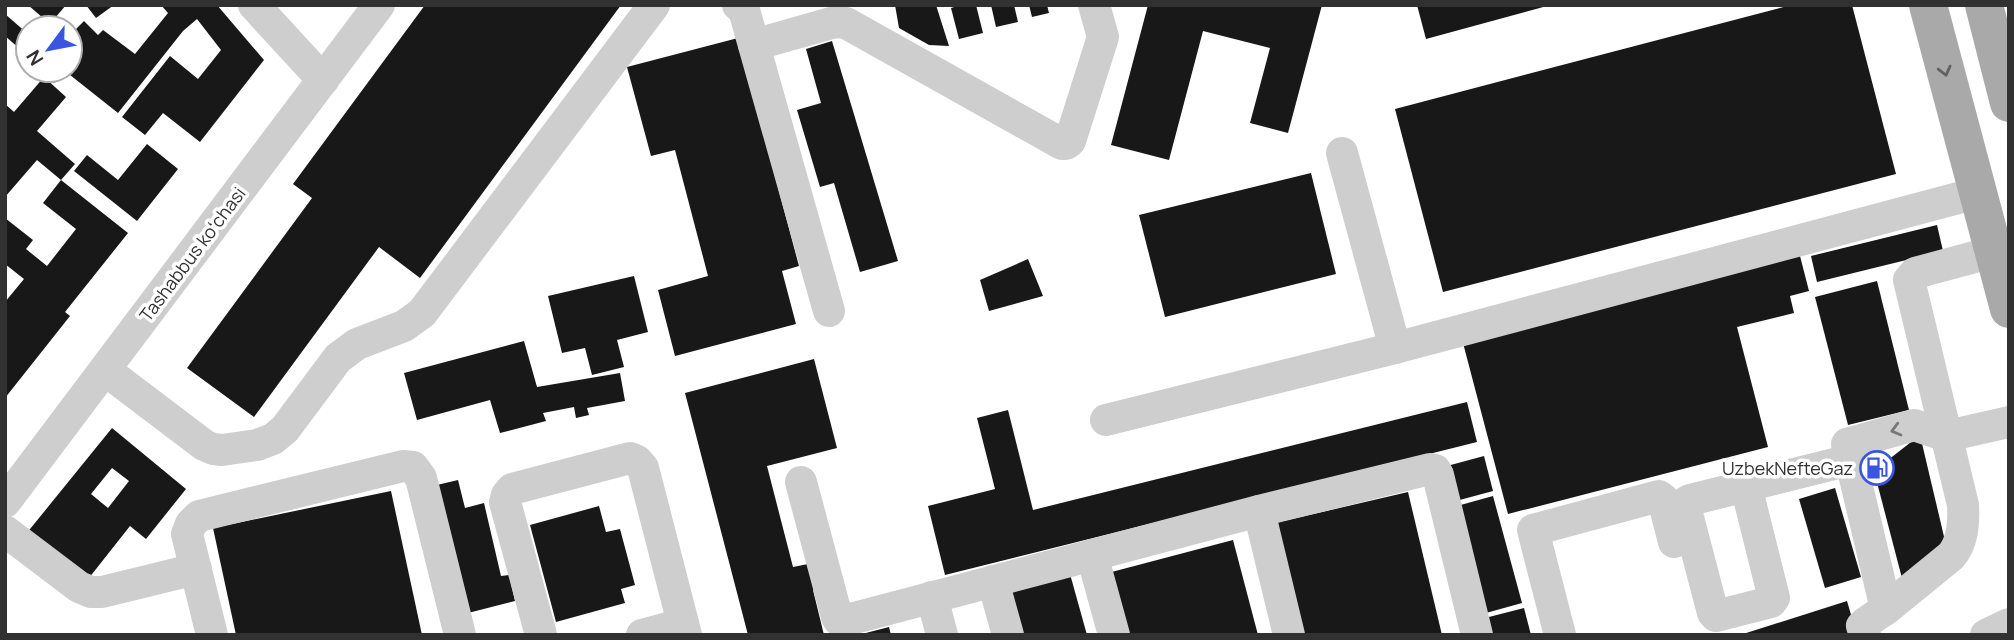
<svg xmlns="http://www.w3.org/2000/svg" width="2014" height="640" viewBox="0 0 2014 640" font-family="Manrope,sans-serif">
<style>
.building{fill:#181818;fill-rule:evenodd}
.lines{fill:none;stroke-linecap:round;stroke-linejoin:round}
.minor{stroke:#cecece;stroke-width:32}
.major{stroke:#a9a9a9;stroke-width:38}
.oneway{stroke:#616161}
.oneway2{stroke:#787878}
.labels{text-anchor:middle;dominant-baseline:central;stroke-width:7;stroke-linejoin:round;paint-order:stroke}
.street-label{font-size:18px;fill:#313131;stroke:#fff}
.poi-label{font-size:18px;fill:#313131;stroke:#fff;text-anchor:end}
</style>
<rect width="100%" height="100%" fill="#fff"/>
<g class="building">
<path d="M28,5H66L50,24Z"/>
<path d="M86,5H114L96,18Z"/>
<path d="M161,5H217L264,60L200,142L163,113L145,135L122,117L170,56L198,79L221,50L197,19L183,31L118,113L65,71L54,83L40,70H70V35L84,21L98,35L103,30L135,54L168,13Z"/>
<path d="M425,5H621L420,278L379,247L254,417L187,368L312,198L293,184Z"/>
<path d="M895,5H936L949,46L929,45L899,28Z"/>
<path d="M961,5H976L983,33L959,39L951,8Z"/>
<path d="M991,5H1014L1018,22L996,27Z"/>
<path d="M1029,5H1047L1049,13L1032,17Z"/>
<path d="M1148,5H1322L1288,133L1250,123L1270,48L1203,31L1169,160L1111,145Z"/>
<path d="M1417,5H1547V6L1426,39Z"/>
<path d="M1791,5H1852L1896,174L1443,292L1395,109Z"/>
<path d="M5,14L28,34V56L5,36Z"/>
<path d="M738,38L799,266L782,271L796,324L675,356L658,290L708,276L675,150L651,156L627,67Z"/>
<path d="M832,41L898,261L860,272L834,183L820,187L797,110L821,103L806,49Z"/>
<path d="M44,77L66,97L37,131L75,164L61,180L128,233L65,312L70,316L5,398V302L24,279L5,264V218L33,240L26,249L47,266L76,229L43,203L61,180L37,160L5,197V104L14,112Z"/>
<path d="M147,144L178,169L137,221L74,171L87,155L118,180Z"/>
<path d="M1311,173L1336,274L1165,317L1139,215Z"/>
<path d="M1937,225L1943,251L1817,282L1811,256Z"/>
<path d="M1800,256L1809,291L1790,296L1794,313L1737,327L1768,447L1508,514L1463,343Z"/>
<path d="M1028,259L1043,296L989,311L980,280Z"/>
<path d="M634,276L648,332L617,340L624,367L592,375L585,348L562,353L548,296Z"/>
<path d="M1877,281L1909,410L1848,425L1815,297Z"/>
<path d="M524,341L537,387L620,373L625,401L587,408L589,415L576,418L574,407L543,413L546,421L500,433L490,400L417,420L404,373Z"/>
<path d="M814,359L837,448L767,466L793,567L813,563L819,589L813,590L824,635H748L685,393Z"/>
<path d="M1467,402L1477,442L945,575L928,506L995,489L977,418L1008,410L1033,510Z"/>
<path d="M112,428L186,489L146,539L130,526L85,583L26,534ZM112,468L129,481L108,508L91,494Z"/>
<path d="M1920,435L1946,545L1903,582L1874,471Z"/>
<path d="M1484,456L1493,491L1456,501L1447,466Z"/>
<path d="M458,480L465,508L484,503L501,576L509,575L515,601L468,613L437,485Z"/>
<path d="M1835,488L1861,577L1825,588L1799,499Z"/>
<path d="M391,491L422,635H236L213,528Z"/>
<path d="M1408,492L1442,635H1301L1275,523Z"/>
<path d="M1493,496L1522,603L1486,613L1457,506Z"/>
<path d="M599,506L606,532L620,529L635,585L621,589L625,603L556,622L530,525Z"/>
<path d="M1233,540L1258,635H1119L1104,574Z"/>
<path d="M1070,574L1087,635H1023L1011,591Z"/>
<path d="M1847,601L1857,635H1743V634Z"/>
<path d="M1524,608L1531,635H1490L1485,618Z"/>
<path d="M889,627L891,635H862V634Z"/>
</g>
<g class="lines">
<g class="minor">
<path d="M254,5L323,80"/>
<path d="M738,5L744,10L829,311"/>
<path d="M754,45L835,22L846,23L1062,144H1066L1070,141L1103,37L1094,5"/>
<path d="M1342,153L1395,348"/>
<path d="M105,370L204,445L213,449L222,450L257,445L273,439L285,429L338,358L357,344L404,326L422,313L654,5"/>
<path d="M1106,420L1395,348L1977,193"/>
<path d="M801,482L837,617L839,620L843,621L1259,511L1430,469L1435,470L1438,475L1477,635"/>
<path d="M1746,486L1774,598L1771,602L1716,616L1713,613L1685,506L1686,502L1690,500L1850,460"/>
<path d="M5,502L379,5"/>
<path d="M1259,511L1289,635"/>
<path d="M5,531L79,587L91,592H102L196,569"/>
<path d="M1092,555L1114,635"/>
<path d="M993,581L1008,635"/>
<path d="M932,597L942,635"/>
<path d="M1886,609L1951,556C1963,542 1964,523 1963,505L1909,280L1915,273L1993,252"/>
<path d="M212,635L187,534L191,524L199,516L403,466L413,467L421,478L460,635"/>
<path d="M541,635L505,502L507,495L512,489L630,458L637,461L643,468L686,635"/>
<path d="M642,635L683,624"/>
<path d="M1560,635L1533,530L1659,496L1663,499L1674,542"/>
<path d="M1865,635L1862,626L1865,623L1886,609L1847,444L1914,425L1947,436L2009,422"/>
<path d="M1986,635L2009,624"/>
</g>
<g class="major">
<path d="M1928,5L2009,309"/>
<path d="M1984,5L2009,103"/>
</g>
</g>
<defs><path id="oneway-chevron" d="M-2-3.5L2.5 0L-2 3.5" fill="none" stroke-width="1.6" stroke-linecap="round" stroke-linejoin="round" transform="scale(1.75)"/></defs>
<use class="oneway" href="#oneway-chevron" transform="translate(1945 71) rotate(76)"/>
<use class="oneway2" href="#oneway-chevron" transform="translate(1896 430) rotate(165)"/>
<defs>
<g id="fuel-ring" transform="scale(1.75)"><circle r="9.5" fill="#fff" stroke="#3a55e0" stroke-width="1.5"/><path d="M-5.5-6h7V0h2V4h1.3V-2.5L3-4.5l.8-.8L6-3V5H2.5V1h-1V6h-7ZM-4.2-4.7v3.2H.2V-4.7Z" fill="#3a55e0"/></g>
</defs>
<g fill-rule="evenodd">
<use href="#fuel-ring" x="1877" y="468"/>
</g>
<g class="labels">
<g class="street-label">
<text transform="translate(192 254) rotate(-53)">Tashabbus koʻchasi</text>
</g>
<g class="poi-label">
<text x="1853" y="468">UzbekNefteGaz</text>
</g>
</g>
<rect width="2014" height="640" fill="none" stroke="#313131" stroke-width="14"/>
<g transform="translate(49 49) rotate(238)"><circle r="33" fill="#ffffff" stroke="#adadad" stroke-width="2"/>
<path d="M0-5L12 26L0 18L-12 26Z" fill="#3a55e0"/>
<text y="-10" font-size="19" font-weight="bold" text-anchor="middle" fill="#313131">N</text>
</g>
</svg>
